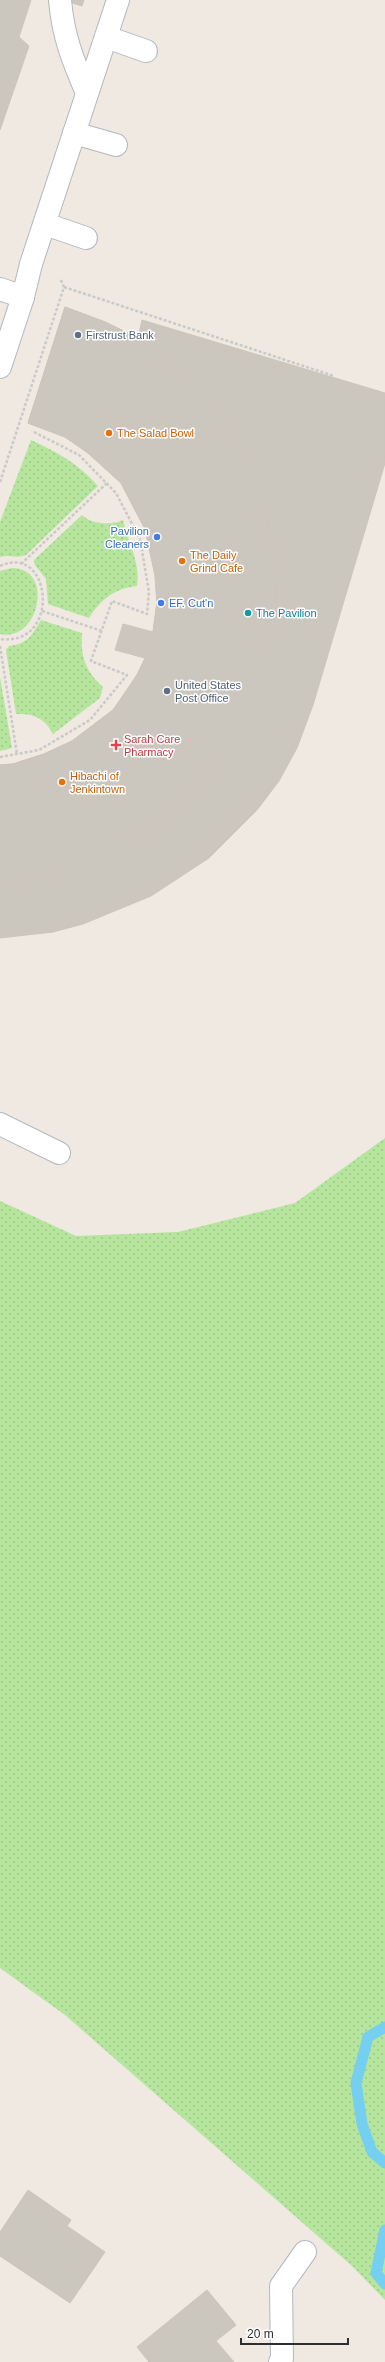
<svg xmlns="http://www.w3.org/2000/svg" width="385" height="2362" viewBox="0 0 385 2362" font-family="Helvetica,sans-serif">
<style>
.grass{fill:url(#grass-dots)}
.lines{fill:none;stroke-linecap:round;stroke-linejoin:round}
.stream{stroke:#75cff0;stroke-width:11}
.building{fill:#cbc7bf;stroke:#cbc5ba}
.minor-casing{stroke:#b4b7c1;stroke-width:24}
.path{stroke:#c9c9c9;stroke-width:2.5;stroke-dasharray:3 2;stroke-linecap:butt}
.minor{stroke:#fff;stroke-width:22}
.service-dot{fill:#5c6f8a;stroke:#fff;stroke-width:1.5}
.food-dot{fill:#e8710a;stroke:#fff;stroke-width:1.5}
.shop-dot{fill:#3f7fe0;stroke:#fff;stroke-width:1.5}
.culture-dot{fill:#0f9aa8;stroke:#fff;stroke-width:1.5}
.health-dot{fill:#e0444e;stroke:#fff;stroke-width:1.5}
.labels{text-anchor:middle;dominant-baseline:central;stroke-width:3;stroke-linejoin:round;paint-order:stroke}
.service-label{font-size:11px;fill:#4e5e75;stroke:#fff;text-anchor:start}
.food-label{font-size:11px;fill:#c56008;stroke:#fff;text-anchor:start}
.shop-label{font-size:11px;fill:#366cbe;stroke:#fff;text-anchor:end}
.culture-label{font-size:11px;fill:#0d838f;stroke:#fff;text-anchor:start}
.health-label{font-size:11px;fill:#be3a42;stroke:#fff;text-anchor:start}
</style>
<defs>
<pattern id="grass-dots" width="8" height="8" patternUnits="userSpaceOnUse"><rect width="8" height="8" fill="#b6e59e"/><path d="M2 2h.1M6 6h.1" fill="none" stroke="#9dc588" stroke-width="1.8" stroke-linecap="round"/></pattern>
</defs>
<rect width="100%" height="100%" fill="#efe9e1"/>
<g class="grass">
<path d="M31,440C57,452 79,464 98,486L26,555C17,559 9,554 0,557V522Z"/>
<path d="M82,515C92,525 112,525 123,520C128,541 141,565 137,586C115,588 100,600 89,618L48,604L46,579L35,565L34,560Z"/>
<path d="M12,568C55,568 39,643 0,634V571Z"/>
<path d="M41,620L82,633C80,656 86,672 103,687L100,698L53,734C45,718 33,713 16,714L6,650L9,646C28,644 32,635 41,620Z"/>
<path d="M0,677L12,748L0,751Z"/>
<path d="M385,1138V2300L352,2266L65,2015L0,1968V1201L76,1236L178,1232L295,1203Z"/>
</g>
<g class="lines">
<g class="stream">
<path d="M385,2027L368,2037L356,2083L362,2124L372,2152L385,2163"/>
<path d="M385,2230L376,2273L385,2284"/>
</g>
</g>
<g class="building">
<path d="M0,0H31L19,37L29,46L0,130Z"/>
<path d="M63,0H84L82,6Z"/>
<path d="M65,307L105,322L138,338L142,320L385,393V463L313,705L297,748L279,781L257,810L209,858L151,896L83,924L53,932L0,938V765L13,764L44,754L72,741L113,710L132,685L145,658L115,650L123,624L153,632L157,602L155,575L145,529L121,483L88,453L65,437L28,423Z"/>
<path d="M65,307L105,322L138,338L177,369L213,407L236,441L252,474L267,521L274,558L277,612L266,670L249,717L219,767L187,806L140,838L67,874L9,887H0V765L13,764L44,754L72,741L113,710L143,666L153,632L157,602L155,575L145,529L121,483L88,453L65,437L28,423Z"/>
<path d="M28,2190L71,2220L67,2226L105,2252L70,2303L0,2256V2232Z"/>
<path d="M207,2290L236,2325L216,2341L234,2362H149L137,2347Z"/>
</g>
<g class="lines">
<g class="minor-casing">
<g id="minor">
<path d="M60,0C63,36 73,61 87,93"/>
<path d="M106,37L146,51"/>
<path d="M74,133L116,145"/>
<path d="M45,224L86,238"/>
<path d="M0,289L23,297L31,264L118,0"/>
<path d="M0,367L23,297"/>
<path d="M0,1124L59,1153"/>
<path d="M280,2362L282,2359L281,2286L305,2252"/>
</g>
</g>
<g class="path">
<path d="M64,287L334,376"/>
<path d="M0,482L64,287L60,278"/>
<path d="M21,564L107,483"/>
<path d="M0,566C52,542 62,647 0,639"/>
<path d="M42,611L102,631"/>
<path d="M0,646L17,754"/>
<path d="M0,757L39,750L90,720L127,675L91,661L112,601L147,614L149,592L140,539L116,493L79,455L32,431"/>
</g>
<use href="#minor" class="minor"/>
</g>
<g class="service-dot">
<circle cx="78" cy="335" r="4"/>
<circle cx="167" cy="691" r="4"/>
</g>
<g class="food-dot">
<circle cx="109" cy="433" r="4"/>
<circle cx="182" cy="561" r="4"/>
<circle cx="62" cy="782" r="4"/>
</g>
<g class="shop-dot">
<circle cx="157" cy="537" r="4"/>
<circle cx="161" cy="603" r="4"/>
</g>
<circle class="culture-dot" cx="248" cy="613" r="4"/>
<path class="health-dot" d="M114 739h4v4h4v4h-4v4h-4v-4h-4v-4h4z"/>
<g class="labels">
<g class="service-label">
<text x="86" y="335">Firstrust Bank</text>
<text x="175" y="685">United States<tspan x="175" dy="13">Post Office</tspan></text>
</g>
<g class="food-label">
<text x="117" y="433">The Salad Bowl</text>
<text x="190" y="555">The Daily<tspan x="190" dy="13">Grind Cafe</tspan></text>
<text x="70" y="776">Hibachi of<tspan x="70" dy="13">Jenkintown</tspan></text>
</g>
<g class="shop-label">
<text x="149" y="531">Pavilion<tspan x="149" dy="13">Cleaners</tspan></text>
<text x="169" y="603" text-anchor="start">EF. Cut'n</text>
</g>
<g class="culture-label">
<text x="256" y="613">The Pavilion</text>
</g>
<g class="health-label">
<text x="124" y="739">Sarah Care<tspan x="124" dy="13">Pharmacy</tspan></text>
</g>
</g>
<path d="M241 2338v6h107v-6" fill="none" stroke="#2e2e2e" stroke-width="2"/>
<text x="247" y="2338" font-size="12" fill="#2e2e2e" stroke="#ffffff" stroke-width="3" paint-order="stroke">20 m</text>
</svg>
